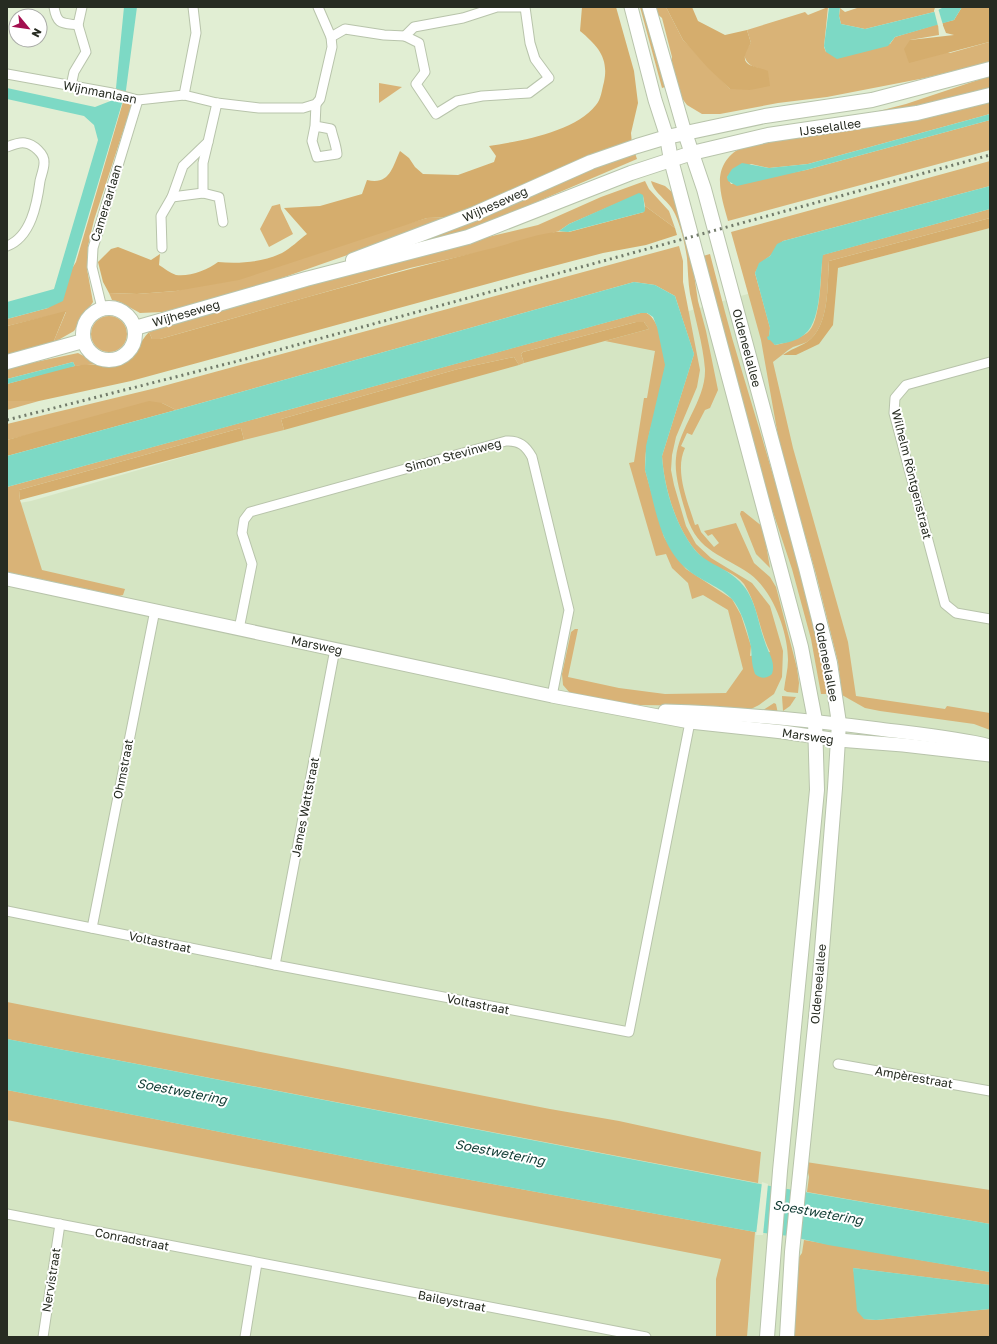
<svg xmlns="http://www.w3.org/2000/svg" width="997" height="1344" viewBox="0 0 997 1344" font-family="'Golos Text',sans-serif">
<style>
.built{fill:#d5e5c3}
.green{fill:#d9b377}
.forest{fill:#d5ad6d}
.water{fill:#7dd9c5}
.pier{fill:#e1eed3}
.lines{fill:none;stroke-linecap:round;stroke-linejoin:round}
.street-casing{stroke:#b8c4ab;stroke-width:11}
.secondary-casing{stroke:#b8c4ab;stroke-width:15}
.primary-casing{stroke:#b8c4ab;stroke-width:16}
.street{stroke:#fff;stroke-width:9}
.secondary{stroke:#fff;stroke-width:13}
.primary{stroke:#fff;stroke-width:14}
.rail{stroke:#727b6a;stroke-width:3;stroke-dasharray:2 4;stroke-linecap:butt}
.labels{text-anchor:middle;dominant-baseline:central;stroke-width:4;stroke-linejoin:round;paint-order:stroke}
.street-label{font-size:12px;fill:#272c22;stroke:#fff}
.water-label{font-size:13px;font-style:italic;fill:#103b33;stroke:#fff}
</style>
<rect width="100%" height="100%" fill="#e1eed3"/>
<path class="built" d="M990,228V1337H7V505L31,501L838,268Z"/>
<g class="green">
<path d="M640,7H643L665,87L662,88Z"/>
<path d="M654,7H666L683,40L730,89L760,68C752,69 742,60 745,51C746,49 749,46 751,43L747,30L805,12L808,15L828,7L824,47L826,52L890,44L895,37L938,24L939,35L910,40L950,53L989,42L990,62L925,78L827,97L778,103L720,114H702L687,105L678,93L670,66L672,57L662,18L656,13Z"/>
<path d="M860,7H935L934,12L865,29L841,24L839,16L840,8L845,12Z"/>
<path d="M990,76V89L894,111L875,112L906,104Z"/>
<path d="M379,83L402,87L379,103Z"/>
<path d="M990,101V114L808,164L769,168L751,164L727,177L731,184L806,170L990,120V150L728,221C720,192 710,165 742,147Z"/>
<path d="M123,102L132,104L94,220L88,246L87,269L93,302L74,331L53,343L66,312L7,326V319L48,308L76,262Z"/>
<path d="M635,153L637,159L471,230L412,246L404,245L587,168Z"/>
<path d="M990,161V186L783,241C777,246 774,252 770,256C761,263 761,262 755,273L770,328L769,336L775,345C785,343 798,339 807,333C821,324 821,272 822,255L990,209V218L829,261C827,285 830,326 807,342C803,344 798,345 793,347C786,351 780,357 773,362L793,448L848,642L856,696L945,709L947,706L990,713V730L974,724L880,711L865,708L842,695L838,662L816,574L780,447L761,340L731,232Z"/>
<path d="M645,181L649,189L669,211L675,228L645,206L643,196L639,194L569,224L559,231L515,244L410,268L160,339H152L149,332L185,320L471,241L538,225L601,197Z"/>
<path d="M651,181L665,186L673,193L691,254L698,301L706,331L718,390L710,408L705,410L692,435L687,433L681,446L685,448C674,471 688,502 695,525L698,524L701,532L714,547L719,543L712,534L708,536L704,531L736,523L754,563L770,577L776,587L797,668L799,683L798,693L787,692L784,690C785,680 788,670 788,660C788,632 773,591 750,574C723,555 698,552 687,517C682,499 674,476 676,458C679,427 706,400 705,369C703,344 695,318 690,294C688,282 688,270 687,258C685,244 681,227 675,214C670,201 654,194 651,181Z"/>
<path d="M280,204L281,209L293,234L269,247L260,229L272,206Z"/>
<path d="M456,217L259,286L163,312L140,313L120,302L112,300L109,293L137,294L176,291L427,218Z"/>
<path d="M679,246L683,261V282L700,370L697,387L676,437L672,455L671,470L674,485L686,526L696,544L711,558L752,583L770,606L783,651L782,677L774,694L759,705L749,710L711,706L640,705L600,699L570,693L563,685L562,674L571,632L575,629H578L568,677L619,688L665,694L726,693L743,669L728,610L703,595L692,599L688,583L672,568L666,554L656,556L629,463L634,462L644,398H647L655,351L605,341L649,329L644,322H636L523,352L521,354L524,363L519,365L514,357L458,369L281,419L284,430L244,440L241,428L19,490L20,500L42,570L125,589L123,595L119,596L7,572V487L644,312C659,315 666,354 665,367C662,402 644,434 645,470L664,537L677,558L686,569L732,599L741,615L751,646L750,656L770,652C759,630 758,606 744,584C736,573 719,569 708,562C679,542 664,489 662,456L694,354L675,296L655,285L634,282L176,410L162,403L7,440V424L156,388Z"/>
<path d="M710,254C720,292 729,330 741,368C773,476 808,583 829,694H821L811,639L792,569L766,491L703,256Z"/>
<circle cx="109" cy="334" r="18"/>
<path d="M78,353L99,364L75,366L73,362L7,379V368Z"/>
<path d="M7,401H39L7,410Z"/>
<path d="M741,511H743L763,527L770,568L756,554L740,514Z"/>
<path d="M782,696L796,697L790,706L783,711Z"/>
<path d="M774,703L776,704L778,714L760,712Z"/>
<path d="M7,1002L550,1109L619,1121L761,1152L758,1183L7,1039Z"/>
<path d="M7,1090L383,1164L755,1232L747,1337H716V1279L721,1259L7,1120Z"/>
<path d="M806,1162L990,1190V1224L807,1192L809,1177Z"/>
<path d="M804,1240L990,1272V1285L853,1268L864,1319L876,1320L990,1309V1337H793L797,1260L802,1253Z"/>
</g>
<g class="forest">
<path d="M582,7H616L634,71L638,103L631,133L632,144L456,217L427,218L239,280L176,291L137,294L109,293L103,282L98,262L111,249L118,247L151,260L160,254L159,265C164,268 170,273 176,275C189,277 208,270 218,262C240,264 263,262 282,253C291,248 299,240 307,234L284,208L320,206L362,194L367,180C390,185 392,168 400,151L409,158L415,167L423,174L458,175L494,162L496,156L489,146C521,141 575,132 596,105C601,100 602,89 604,82C609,58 598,46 580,31Z"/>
<path d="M666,7H692L698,21L725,35L747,30L751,43C736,67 751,64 768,71L770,86L750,90L730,89L708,68L683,40Z"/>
<path d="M962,7H990V43L989,42L909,63L904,49L910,40L954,35L946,33L942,23L954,20Z"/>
<path d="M645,206L675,228L677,235L646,245L603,253L527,273L131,381L39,401H7V384C31,378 56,368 81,365C94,364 116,367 126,361C137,353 140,341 149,332L152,339H160C269,308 379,276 489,249C511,244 548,229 569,232L644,212Z"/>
<path d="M990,218V228L838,268L833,325L819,344L796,355H783C791,349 799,347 807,342C830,326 827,285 829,261Z"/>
<path d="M66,311L53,343L7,355V326Z"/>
<path d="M636,322H644L649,329L524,363L521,354L523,352Z"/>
<path d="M514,357L519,365L284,430L281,419L458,369Z"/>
<path d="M149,401L162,403L176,410L7,456V440Z"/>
<path d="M241,428L244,440L20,500L19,490Z"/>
</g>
<g class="water">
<path d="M124,7H137L126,90L63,301L48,308L7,319V302L54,289L98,140L94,125L84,116L7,99V88L95,107L113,100L116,88Z"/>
<path d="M829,7H840L839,16L841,24L865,29L934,12L944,7H962L954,20L895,37L888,46L837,59L826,52L824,46Z"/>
<path d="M990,114V120L806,170L737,186L728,181L727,177L732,169L742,163L769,168L808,164Z"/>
<path d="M990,186V209L823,255C819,278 823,325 801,337C794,342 783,343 775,345L770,340H768L767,337L769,336L770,328L755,273L759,263L770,256L777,244L783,241Z"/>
<path d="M639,193L643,195L645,210L644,212L568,232L559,231L569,224Z"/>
<path d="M634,282L655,285L675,296L694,354L662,456C664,487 675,525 695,550C705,562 720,566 732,575C756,592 756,617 765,642C768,653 776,661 772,674C766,679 761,679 755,674C751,662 752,657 751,647C748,633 743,615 735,603C725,588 702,582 688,570C659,547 655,504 645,470L646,446L665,365L657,327L653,317L647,313H641L7,487V456L176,410Z"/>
<path d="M73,362L75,366L7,384V379Z"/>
<path d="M7,1039L770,1186L990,1224V1272L828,1245L789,1236L755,1232L383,1164L7,1090Z"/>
<path d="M853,1268L990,1285V1309L876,1320L864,1319L857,1311Z"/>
</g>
<g class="pier">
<path d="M938,8L943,25L938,26L934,10Z"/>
<path d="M762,1182L768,1184L763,1235H756Z"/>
</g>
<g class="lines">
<g class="street-casing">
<g id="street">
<path d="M54,7C57,25 62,23 78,25L82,7"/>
<path d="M497,7H525L530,43L535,59L549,78L529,93L482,96L457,101L436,114L416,84L425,72L419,43L405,36L414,27L463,18Z"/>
<path d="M331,37L345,29L384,35L405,36"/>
<path d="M7,74L112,93L138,100L184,95L217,103L259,108H303L316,104L320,99L332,47L331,37L318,7"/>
<path d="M71,86L74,72L86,52L78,25"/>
<path d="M184,95L196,33L193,7"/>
<path d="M315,126L312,141L317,157L337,154C336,144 333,138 331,129L315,126L316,104"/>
<path d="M7,147C12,145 20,142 25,143C33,144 45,154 44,163C44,169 41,176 40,181C37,204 31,237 7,246"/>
<path d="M203,193V163L208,142"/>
<path d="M172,197L203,193L219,197L223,222"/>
<path d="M162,248L161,216L172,197L183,166L208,142L217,103"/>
<path d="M102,308L92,267L93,248L138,100"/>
<path d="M990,362L906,385L895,398L894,413L945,604L956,613L990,619"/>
<path d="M239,629L252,564L242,533L244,520L250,512L506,441C519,440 526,446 532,457L569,610L552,696"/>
<path d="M7,911L275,965L629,1032L691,717"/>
<path d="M92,928L155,610"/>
<path d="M275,965L335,649"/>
<path d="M838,1064L990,1091"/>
<path d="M7,1214L646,1337"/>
<path d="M43,1337L60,1224"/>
<path d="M245,1337L257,1263"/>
</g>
</g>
<g class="secondary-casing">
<g id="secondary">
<path d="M631,7L655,100L667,137"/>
<path d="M649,7L685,133"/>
<path d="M7,579L552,696L690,722L783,732L838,740L903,745L990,755"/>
<path d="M665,711C737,713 808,720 879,729C917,734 954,737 990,746"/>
</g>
</g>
<g class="primary-casing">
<g id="primary">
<path d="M685,133L704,189L806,568L830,663L839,723L835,788L819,987L792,1252L787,1337"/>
<path d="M667,137L671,160L801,647L815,720L817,790L780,1171L767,1337"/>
<path d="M353,260L474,214L591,162L637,146L667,137L765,116L872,100L990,69"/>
<circle cx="109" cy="334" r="26"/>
<path d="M135,328L306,279L468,237L631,173L692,153L768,135L917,113L990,95"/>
<path d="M7,362L83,341"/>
</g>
</g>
<use href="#street" class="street"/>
<use href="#secondary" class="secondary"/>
<use href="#primary" class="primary"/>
<path class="rail" d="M7,420L238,361L990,155"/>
</g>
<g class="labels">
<g class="street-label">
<text transform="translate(100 92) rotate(11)">Wijnmanlaan</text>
<text transform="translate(830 127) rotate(-8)">IJsselallee</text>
<text transform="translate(106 203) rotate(-73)">Cameraarlaan</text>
<text transform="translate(495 204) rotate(-24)">Wijheseweg</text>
<text transform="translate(186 313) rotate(-16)">Wijheseweg</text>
<text transform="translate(747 348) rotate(75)">Oldeneelallee</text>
<text transform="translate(453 455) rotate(-15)">Simon Stevinweg</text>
<text transform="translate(912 474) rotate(76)">Wilhelm Röntgenstraat</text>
<text transform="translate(317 645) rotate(12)">Marsweg</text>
<text transform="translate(827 662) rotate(79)">Oldeneelallee</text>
<text transform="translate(808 736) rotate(8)">Marsweg</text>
<text transform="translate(123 769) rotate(-79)">Ohmstraat</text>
<text transform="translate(305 807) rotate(-79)">James Wattstraat</text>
<text transform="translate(160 942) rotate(12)">Voltastraat</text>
<text transform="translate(818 984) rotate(-85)">Oldeneelallee</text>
<text transform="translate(478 1004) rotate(11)">Voltastraat</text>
<text transform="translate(914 1077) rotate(10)">Ampèrestraat</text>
<text transform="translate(132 1239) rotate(11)">Conradstraat</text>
<text transform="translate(51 1280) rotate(-81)">Nervistraat</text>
<text transform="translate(452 1301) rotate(11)">Baileystraat</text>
</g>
<g class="water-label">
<text transform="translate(182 1091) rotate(11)">Soestwetering</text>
<text transform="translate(500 1152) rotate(11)">Soestwetering</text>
<text transform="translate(818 1212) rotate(10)">Soestwetering</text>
</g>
</g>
<rect width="997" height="1344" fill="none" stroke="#272c22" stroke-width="16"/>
<g transform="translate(28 28) rotate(119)"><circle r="19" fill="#ffffff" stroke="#a9aba7"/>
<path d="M0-3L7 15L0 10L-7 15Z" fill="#a30e4f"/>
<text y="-6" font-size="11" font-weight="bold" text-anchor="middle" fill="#272c22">N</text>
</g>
</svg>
